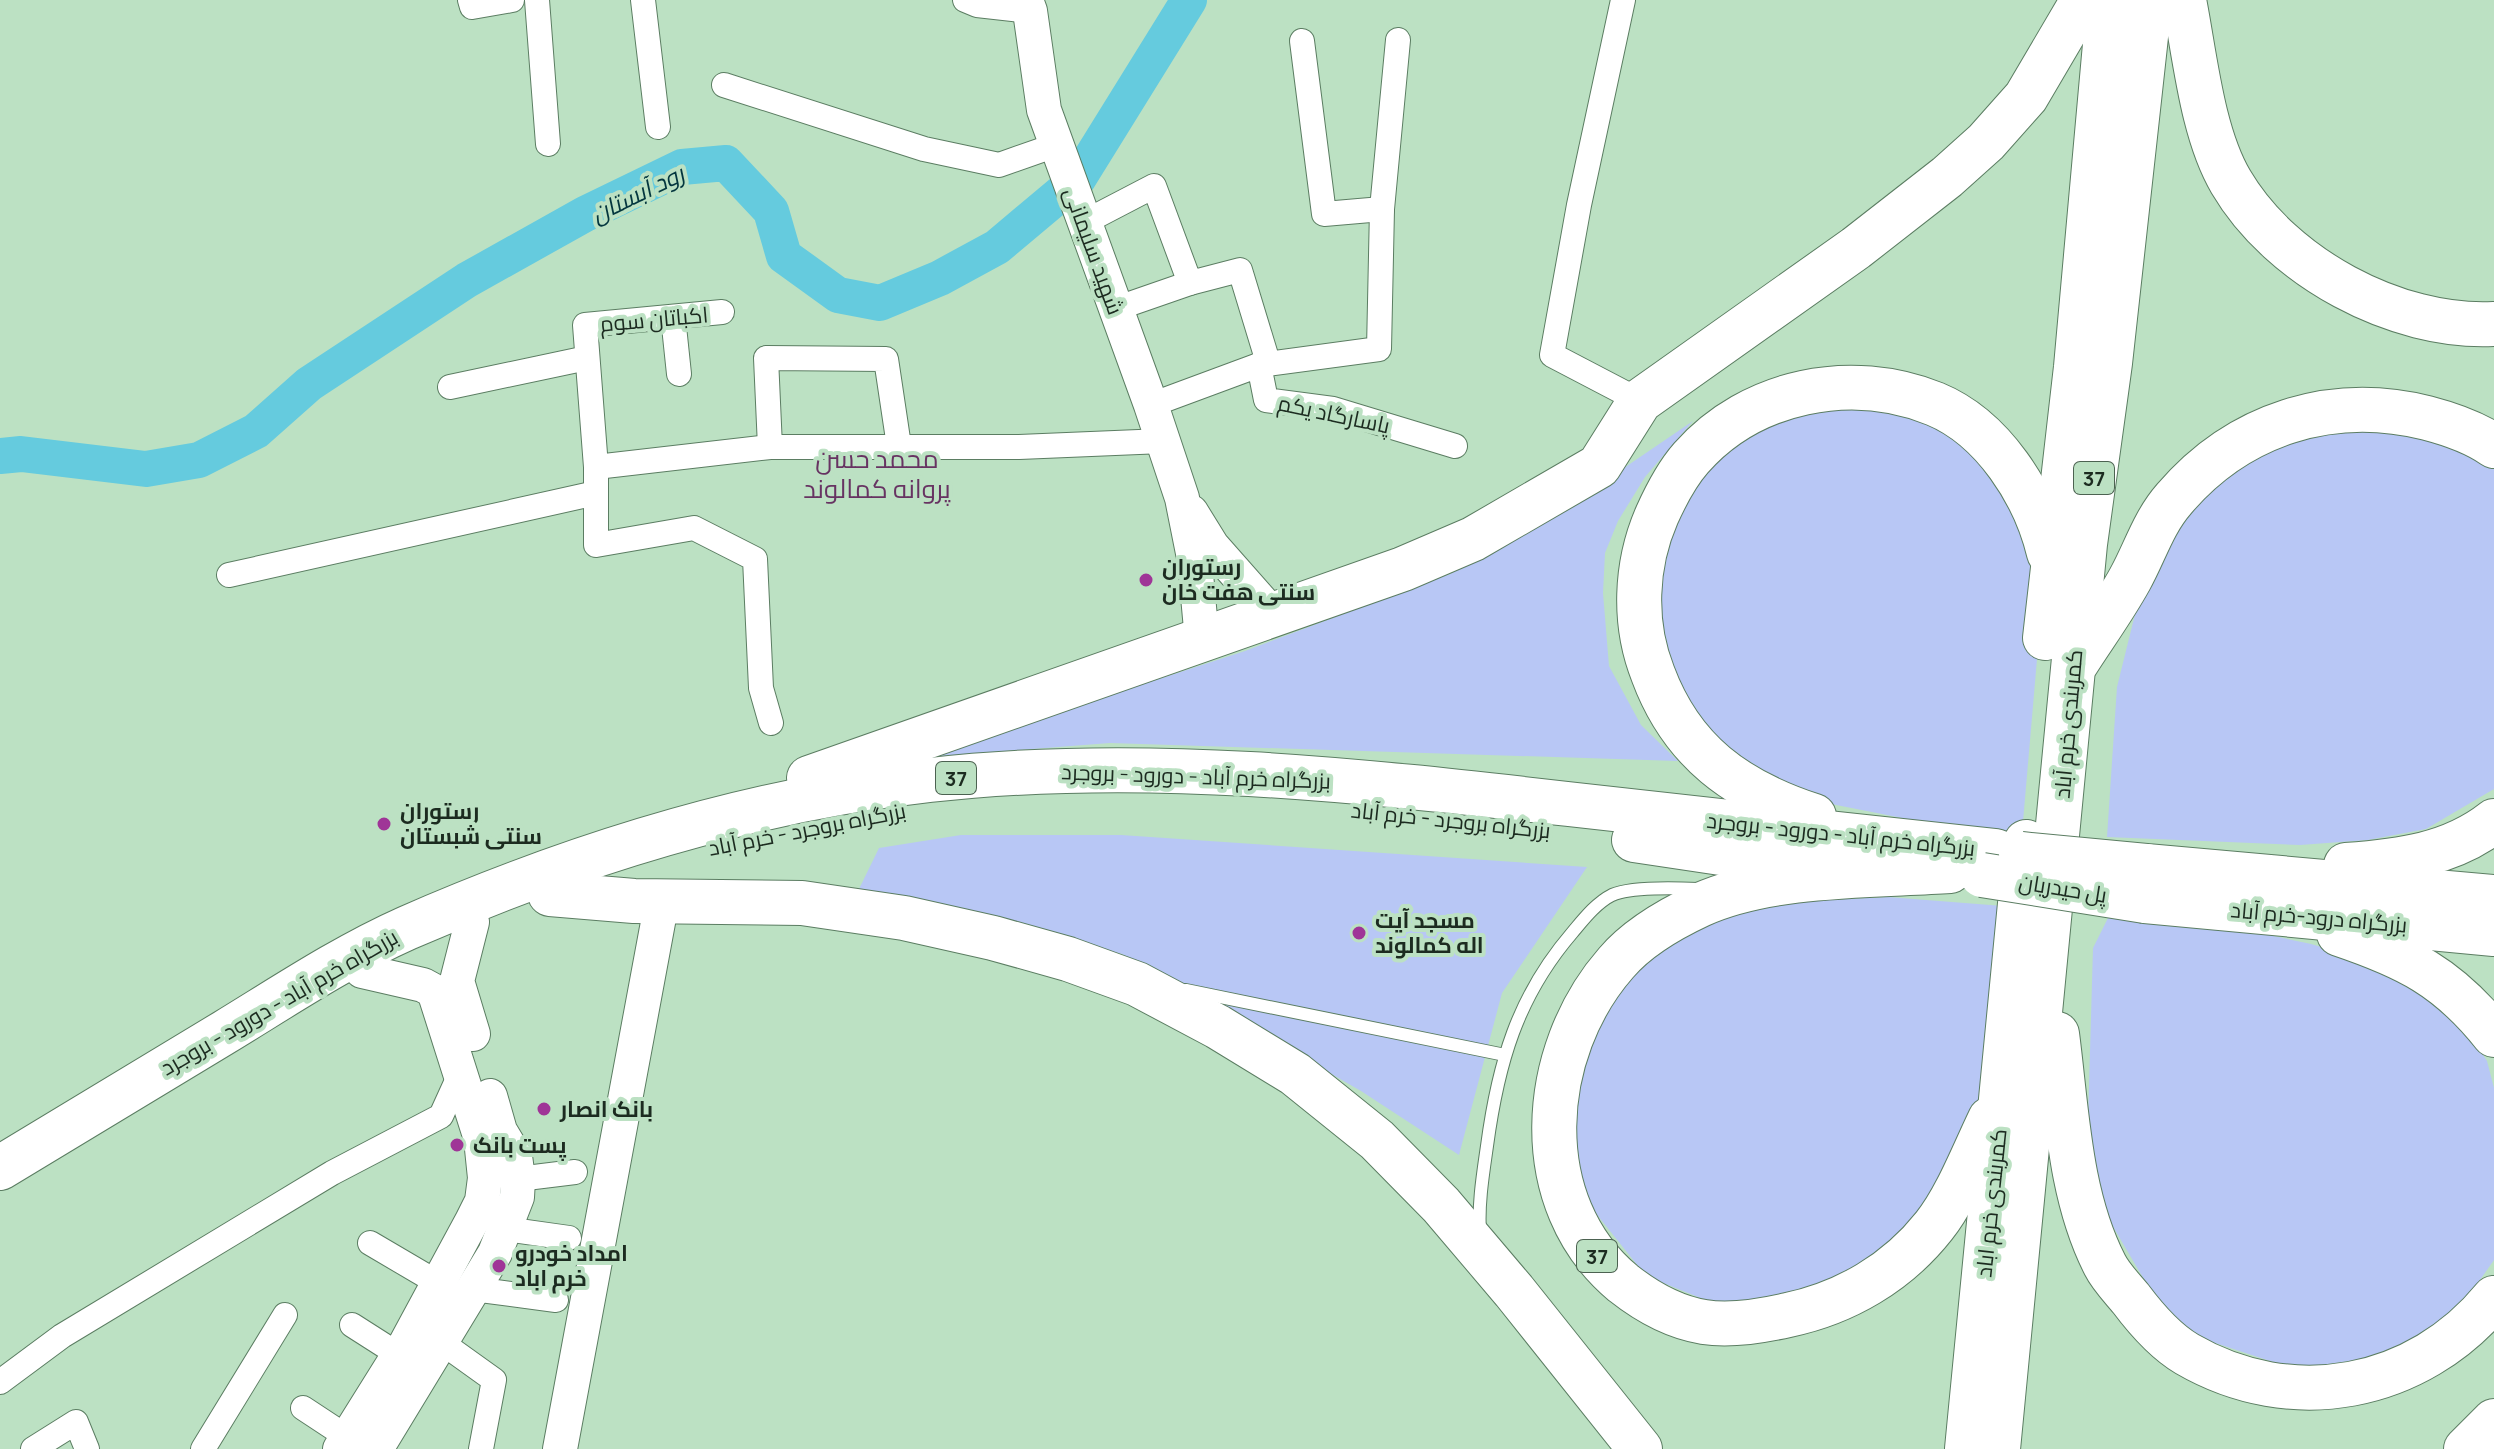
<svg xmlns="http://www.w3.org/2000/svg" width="2494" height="1449" viewBox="0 0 2494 1449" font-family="Manrope,Cairo,sans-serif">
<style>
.green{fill:#b8c7f5}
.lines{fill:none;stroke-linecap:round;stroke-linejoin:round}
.river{stroke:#65cbde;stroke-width:36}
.lane-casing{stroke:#5b7d62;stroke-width:14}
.street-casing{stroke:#5b7d62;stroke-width:26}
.secondary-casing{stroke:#5b7d62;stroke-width:36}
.highway-casing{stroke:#5b7d62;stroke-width:46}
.lane{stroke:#fff;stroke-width:12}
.street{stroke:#fff;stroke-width:24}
.secondary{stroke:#fff;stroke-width:34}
.highway{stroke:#fff;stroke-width:44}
.highway-bridge-casing{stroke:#5b7d62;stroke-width:46;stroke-linecap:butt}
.highway-bridge{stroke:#fff;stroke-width:44}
.poi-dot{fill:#9f3597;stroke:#bce1c3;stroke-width:3}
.labels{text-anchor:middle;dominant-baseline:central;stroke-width:8;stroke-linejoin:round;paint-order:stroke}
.shield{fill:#bce1c3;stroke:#4c6251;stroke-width:2}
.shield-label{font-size:20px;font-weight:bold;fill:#1c2b20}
.street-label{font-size:22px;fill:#1c2b20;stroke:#bce1c3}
.poi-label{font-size:22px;font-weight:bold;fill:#1c2b20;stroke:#bce1c3;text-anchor:start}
.water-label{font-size:24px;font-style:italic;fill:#03363e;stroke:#bce1c3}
.quarter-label{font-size:26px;fill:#673362;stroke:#bce1c3}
</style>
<rect width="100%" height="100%" fill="#bce1c3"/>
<g class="green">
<path d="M1893,403L1968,444L2020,516L2040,588L2039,636L2022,833L1958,829L1816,801L1722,755L1663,656L1656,567L1683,493L1727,444L1801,408Z"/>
<path d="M1693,421L1645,477L1618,521L1605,553L1603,593L1609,666L1641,725L1678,761L1110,743L916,758L1245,651L1450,574L1546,521Z"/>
<path d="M2328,424L2408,429L2494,464V789L2426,829L2368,840L2300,845L2107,837L2117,687L2141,590L2165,537L2235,466Z"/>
<path d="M961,835H1121L1587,867L1502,993L1459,1155L1361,1091L1122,954L859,889L879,848Z"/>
<path d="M1888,897L2003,906L1978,1127L1931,1218L1864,1277L1730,1310L1646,1276L1582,1196L1575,1128L1585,1044L1626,978L1656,952L1708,923L1783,902Z"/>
<path d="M2113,908L2231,927L2311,944L2385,966L2461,1021L2487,1061L2494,1088V1260L2449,1324L2378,1357L2294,1369L2203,1339L2159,1305L2105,1213L2088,1121L2093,948Z"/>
</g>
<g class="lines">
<path class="river" d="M0,456L21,454L146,469L199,460L256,431L309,384L467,280L585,214L682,167L726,163L771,211L784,256L838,295L880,303L940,278L997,247L1078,179L1189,0"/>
<g class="lane-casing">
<g id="lane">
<path d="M1186,990L1505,1055"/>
<path d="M1480,1232C1478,1204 1483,1174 1487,1146C1498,1064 1517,997 1572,933C1583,920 1596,903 1612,895C1630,887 1677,888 1698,889"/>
</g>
</g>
<g class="street-casing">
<g id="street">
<path d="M470,0L472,7L512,0"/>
<path d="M537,0L548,144"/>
<path d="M643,0L658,127"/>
<path d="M965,0L977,5L1030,11"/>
<path d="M1623,0L1579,205L1552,355L1640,401"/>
<path d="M1302,41L1324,214L1382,209"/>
<path d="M724,85L924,149L999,165L1056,145"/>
<path d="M1083,223L1154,186L1190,283L1240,270L1268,362"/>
<path d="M1115,309L1190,283"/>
<path d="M722,312L585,325L596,467V545L694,528L755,559L761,688L771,723"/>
<path d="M673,317L679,374"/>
<path d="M1259,365L1379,349L1382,209L1398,40"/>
<path d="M450,387L587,358"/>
<path d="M1151,405L1259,365L1266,400L1333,409L1455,446"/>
<path d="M770,447L766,358L886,359L899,446"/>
<path d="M596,467L770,447H1019L1163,441"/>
<path d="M229,575L596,493"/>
<path d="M518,1179L575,1172"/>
<path d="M505,1229L569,1238"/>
<path d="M370,1243L438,1283"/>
<path d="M473,1289L556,1300"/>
<path d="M352,1325L399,1355"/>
<path d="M441,1342L494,1380L481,1449"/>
<path d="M0,1382L62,1336L332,1173L441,1116L461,1072"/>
<path d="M303,1408L347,1437"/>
<path d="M33,1449L76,1422L87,1449"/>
<path d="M203,1449L285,1315"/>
</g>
</g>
<g class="secondary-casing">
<g id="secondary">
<path d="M1026,0L1030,11L1044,110L1151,405L1182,498L1195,563L1202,640"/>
<path d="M1191,512L1212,546L1273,615"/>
<path d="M472,922L457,981L473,1034"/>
<path d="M340,1449L405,1345L472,1221L482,1201L485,1178L481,1139L434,991L423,985L362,971"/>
<path d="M376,1449L495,1253L517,1197L518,1179L515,1156L500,1131L490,1096"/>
<path d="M560,1449L662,901"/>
</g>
</g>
<g class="highway-casing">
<g id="highway">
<path d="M2184,0C2195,56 2202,133 2231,182C2281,267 2396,329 2494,324"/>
<path d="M2045,638L2076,367L2109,0"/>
<path d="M2077,662C2095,634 2114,608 2130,579C2145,552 2153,523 2174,499C2238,424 2331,394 2427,418C2450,424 2474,432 2494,446"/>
<path d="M809,778L1403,569L1473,539L1599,466L1640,401L1856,248L1947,177L1986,142L2026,97L2083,0"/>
<path d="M1814,816C1737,791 1682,752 1653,674C1633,624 1635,565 1657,515C1666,495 1676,475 1691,458C1751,390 1851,370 1935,404C1993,428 2035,494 2049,553"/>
<path d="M1634,840L1741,856L1856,865"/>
<path d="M2346,865C2399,861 2451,855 2494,821"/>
<path d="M2146,866L2494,897"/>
<path d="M1950,871C1874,876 1770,873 1700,905C1670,919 1638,937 1616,963C1538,1052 1527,1203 1623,1283C1647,1302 1673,1317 1704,1322C1730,1326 1762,1321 1788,1315C1845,1303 1897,1273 1934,1226C1956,1199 1974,1152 1990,1119"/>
<path d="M550,894L634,901L802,903L904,918L993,938L1068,959L1137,984L1218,1027L1295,1074L1377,1140L1441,1205L1514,1291L1640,1449"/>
<path d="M2145,901L2494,934"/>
<path d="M2339,934C2407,957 2448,977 2494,1035"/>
<path d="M2057,1034C2067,1110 2069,1195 2105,1265C2111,1277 2122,1288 2131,1299C2146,1319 2165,1341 2187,1354C2292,1415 2418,1391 2494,1298"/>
<path d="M0,1168C75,1123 150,1078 225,1032C284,996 344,956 407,928C574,855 749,800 930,780C1142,756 1357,780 1568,804C1711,820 1853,836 1996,851"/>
<path d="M1967,1449L2026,842"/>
<path d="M1998,1449L2085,544L2110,363L2150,0"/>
<path d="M2466,1449L2494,1421"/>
</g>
</g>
<use href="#lane" class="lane"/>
<use href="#street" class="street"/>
<use href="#secondary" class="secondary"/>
<use href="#highway" class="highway"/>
<g class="highway-bridge-casing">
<g id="highway-bridge">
<path d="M2021,854L2146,866"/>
<path d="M1982,875L2145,901"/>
</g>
</g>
<use href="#highway-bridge" class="highway-bridge"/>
</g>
<g class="poi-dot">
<circle cx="1146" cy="580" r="8"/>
<circle cx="384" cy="824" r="8"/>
<circle cx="1359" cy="933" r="8"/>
<circle cx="544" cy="1109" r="8"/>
<circle cx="457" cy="1145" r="8"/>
<circle cx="499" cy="1266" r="8"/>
</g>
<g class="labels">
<g class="shield">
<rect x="2074" y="462" width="40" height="32" rx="6"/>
<rect x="936" y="762" width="40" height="32" rx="6"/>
<rect x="1577" y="1240" width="40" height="32" rx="6"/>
</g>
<g class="shield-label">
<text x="2094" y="478">37</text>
<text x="956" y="778">37</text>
<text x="1597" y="1256">37</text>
</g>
<g class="street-label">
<text transform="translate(1094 251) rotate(70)">شهید سلیمانی</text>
<text transform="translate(654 319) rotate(-5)">اکباتان سوم</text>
<text transform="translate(1334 414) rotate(12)">پاسارگاد یکم</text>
<text transform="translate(2068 724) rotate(-85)">کمربندی خرم آباد</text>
<text transform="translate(1196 776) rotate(2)">بزرگراه خرم آباد - دورود - بروجرد</text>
<text transform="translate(1451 820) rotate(6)">بزرگراه بروجرد - خرم آباد</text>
<text transform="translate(807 829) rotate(-11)">بزرگراه بروجرد - خرم آباد</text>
<text transform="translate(1841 834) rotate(6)">بزرگراه خرم آباد - دورود - بروجرد</text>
<text transform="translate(2063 888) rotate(9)">پل حیدریان</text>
<text transform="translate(2319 917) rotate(5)">بزرگراه درود-خرم آباد</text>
<text transform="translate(279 1002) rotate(-30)">بزرگراه خرم آباد - دورود - بروجرد</text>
<text transform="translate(1991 1203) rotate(-84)">کمربندی خرم اباد</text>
</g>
<g class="poi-label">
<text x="1162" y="567">رستوران<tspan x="1162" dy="25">سنتی هفت خان</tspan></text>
<text x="400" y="811">رستوران<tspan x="400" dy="25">سنتی شبستان</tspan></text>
<text x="1375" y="920">مسجد آیت<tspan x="1375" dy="25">اله کمالوند</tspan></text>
<text x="560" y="1109">بانک انصار</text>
<text x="473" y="1145">پست بانک</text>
<text x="515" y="1253">امداد خودرو<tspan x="515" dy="25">خرم اباد</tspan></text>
</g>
<g class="water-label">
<text transform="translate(637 193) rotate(-26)">رود آبستان</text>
</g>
<g class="quarter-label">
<text x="877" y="458">محمد حسن<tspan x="877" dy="30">پروانه کمالوند</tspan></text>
</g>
</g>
</svg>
